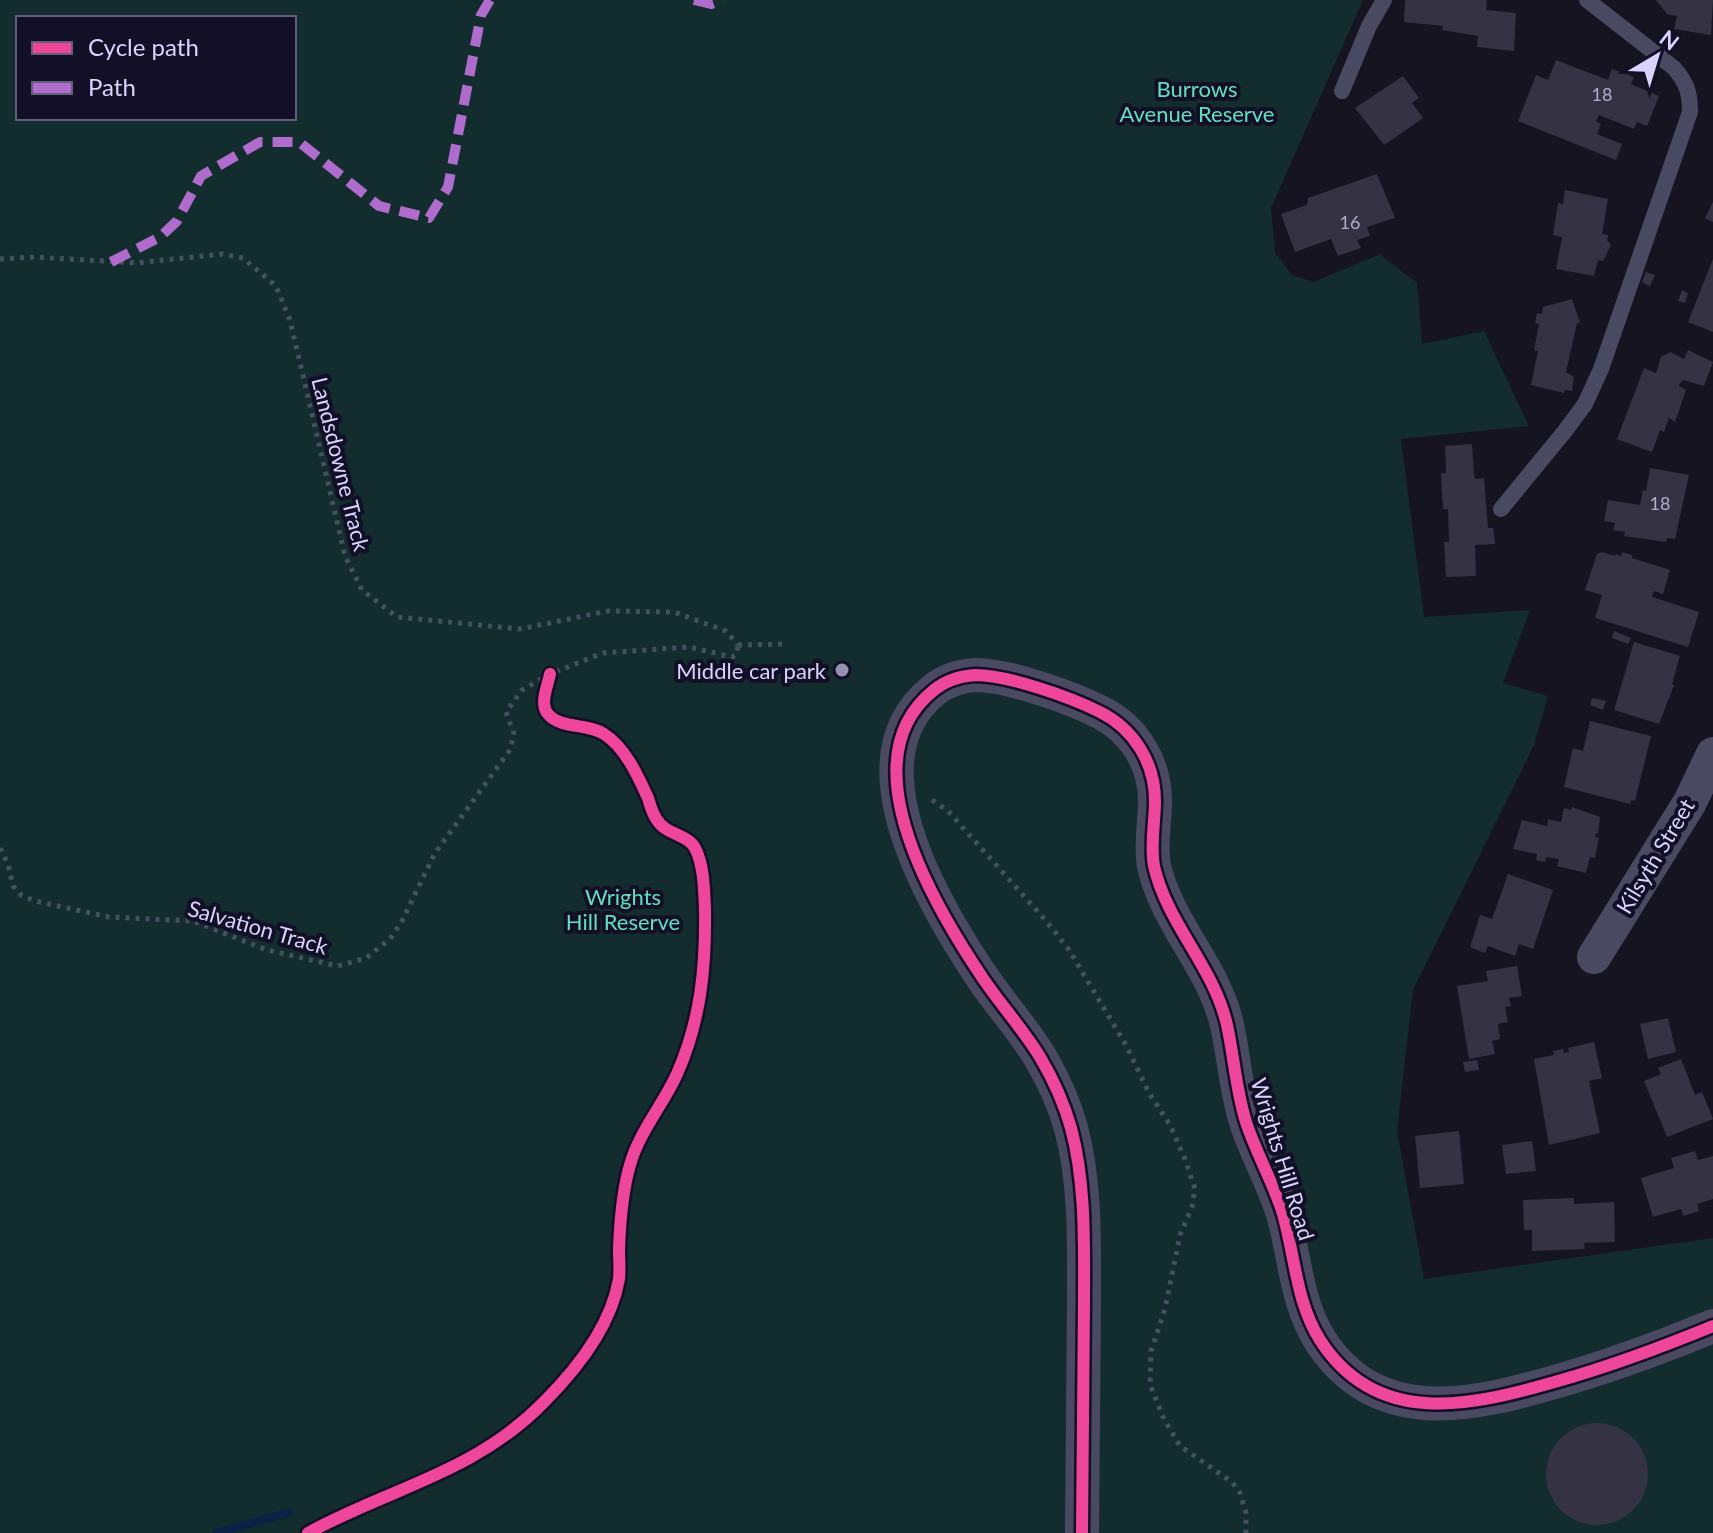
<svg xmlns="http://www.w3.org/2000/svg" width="1713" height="1533" viewBox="0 0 1713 1533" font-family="Lato,sans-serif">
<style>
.green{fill:#132c2d;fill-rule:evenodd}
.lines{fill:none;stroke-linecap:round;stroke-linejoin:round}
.stream{stroke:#0d2144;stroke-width:9}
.building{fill:#343243}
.path{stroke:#44505f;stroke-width:5;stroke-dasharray:4 6;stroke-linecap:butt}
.lane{stroke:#4a4962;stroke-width:16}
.street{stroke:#4a4962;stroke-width:34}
.quiet{stroke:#b06ccc;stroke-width:10;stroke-dasharray:20 10;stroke-linecap:butt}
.cycleway-casing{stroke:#130f26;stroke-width:17}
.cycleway{stroke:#ed469a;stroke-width:12}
.poi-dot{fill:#9591b1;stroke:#130f26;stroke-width:3}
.labels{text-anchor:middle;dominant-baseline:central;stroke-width:8;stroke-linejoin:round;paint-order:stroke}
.number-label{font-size:18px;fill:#b0acd0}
.park-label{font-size:22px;fill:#5fe0c0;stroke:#130f26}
.street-label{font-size:22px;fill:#d9d4ff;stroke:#130f26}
.poi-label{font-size:22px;fill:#d9d4ff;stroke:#130f26;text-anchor:end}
</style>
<rect width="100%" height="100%" fill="#161421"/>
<path class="green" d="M0,0H1363L1271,208L1275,253L1292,275L1313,282L1380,254L1417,283L1422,344L1484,331L1529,426L1401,439L1424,617L1530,610L1503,683L1548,696L1534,745L1413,990L1397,1131L1424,1279L1713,1238V1533H0ZM18,18H294V118H18Z"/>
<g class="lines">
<path class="stream" d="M216,1533L288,1513"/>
</g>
<g class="building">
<path d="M1405,0H1487L1486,10L1516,13L1514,51L1477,47L1478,36L1442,30L1443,26L1404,22Z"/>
<path d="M1656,0H1713L1711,35L1674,29L1677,16L1667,14Z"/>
<path d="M1556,60L1608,80L1612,69L1634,77L1631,84L1659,96L1647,126L1637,122L1634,129L1599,115L1596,122L1601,124L1597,134L1622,144L1616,160L1518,121L1536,75L1548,80Z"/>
<path d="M1403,76L1419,98L1412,103L1423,118L1384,145L1355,108Z"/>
<path d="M1377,174L1395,218L1367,227L1370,236L1357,240L1361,248L1338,256L1331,239L1295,252L1281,214L1307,205L1308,198Z"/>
<path d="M1565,190L1608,199L1602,234L1608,235L1607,240L1611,245L1603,261L1598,260L1594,276L1556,269L1562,237L1553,235L1558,203L1563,204Z"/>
<path d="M1713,202V222L1705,218Z"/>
<path d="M1713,259V332L1688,322Z"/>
<path d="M1646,272L1655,275L1650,286L1642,282Z"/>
<path d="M1682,290L1688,293L1685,303L1678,301Z"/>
<path d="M1572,299L1580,323H1577L1566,372L1574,377L1572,391L1565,390L1564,393L1531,385L1538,351L1534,350L1539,324L1535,323L1537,313L1542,314L1543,307Z"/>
<path d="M1688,350L1713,362L1704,386L1684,380L1680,383L1679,386L1686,390L1675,422L1669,418L1664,432L1660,430L1652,452L1617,439L1644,368L1656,373L1661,357L1670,352L1684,359Z"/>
<path d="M1472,444L1474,475L1475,479L1484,478L1488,528H1493L1495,544L1475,545L1476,576L1446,577L1444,542H1449L1448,509H1443L1441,473H1446L1445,446Z"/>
<path d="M1650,468L1689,475L1675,539L1667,538L1666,542L1624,536L1625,532L1613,530L1615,523L1604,521L1608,500L1640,505L1643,490L1646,491Z"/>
<path d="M1602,552L1615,556L1616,554L1621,556L1622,552L1632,555V558L1670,570L1663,594L1654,591L1652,597L1699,612L1688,647L1595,618L1602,595L1585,590L1597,554Z"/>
<path d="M1614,631L1631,638L1628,644L1612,638Z"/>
<path d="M1634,642L1680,656L1672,684L1674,685L1659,724L1614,710Z"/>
<path d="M1592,698L1606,701L1603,710L1590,705Z"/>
<path d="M1590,721L1651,736L1635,801L1631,800L1630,804L1564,787L1573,748L1583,751Z"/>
<path d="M1572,807L1600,817L1598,834L1596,833L1595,837L1599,838L1595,858L1590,857L1586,873L1557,866L1559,859L1546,857L1545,862L1536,860L1537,854L1513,849L1522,820L1547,826L1548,819L1561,822L1564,808L1571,810Z"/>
<path d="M1508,874L1553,890L1533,949L1519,944L1515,956L1488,946L1485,953L1470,947L1480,915L1492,919Z"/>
<path d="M1517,966L1522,996L1509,998L1511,1006L1505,1007L1508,1022L1498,1024L1500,1039L1492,1041L1495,1054L1469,1059L1457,986L1488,981L1486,971Z"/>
<path d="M1668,1018L1676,1052L1648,1059L1640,1024Z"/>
<path d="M1594,1042L1602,1078L1589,1081L1600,1133L1549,1145L1534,1059L1554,1055L1553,1051L1563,1049L1564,1053L1569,1052L1568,1048Z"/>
<path d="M1681,1059L1695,1095L1702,1092L1713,1119L1667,1137L1644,1081L1661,1074L1658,1068Z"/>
<path d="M1477,1060L1479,1070L1465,1072L1463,1062Z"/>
<path d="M1459,1131L1464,1184L1420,1188L1415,1136Z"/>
<path d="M1532,1141L1536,1171L1506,1174L1502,1145Z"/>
<path d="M1695,1151L1698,1160L1713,1156V1199L1697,1204L1699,1211L1683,1216L1681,1209L1653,1217L1641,1178L1674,1168L1671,1158Z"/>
<path d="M1574,1198V1204L1614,1202L1615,1242L1584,1243L1585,1249L1532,1251V1230H1524L1523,1200Z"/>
<circle cx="1597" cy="1474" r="51"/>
</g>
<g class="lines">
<g class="path">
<path d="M0,259L35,257L136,263L222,254L243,258L276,286L290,320L345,556L362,590L397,617L520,629L608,611L674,612L726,631L738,645"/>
<path d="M738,645L787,644"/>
<path d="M932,800L948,811L1047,922L1069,950L1126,1045L1149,1093L1170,1125L1185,1159L1195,1189L1192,1207L1180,1235L1165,1309L1151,1351L1150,1385L1164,1419L1180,1446L1232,1482L1240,1493L1246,1513V1533"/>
<path d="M0,848L8,864L13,886L21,895L35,901L109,917L193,921L267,950L338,966L366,958L390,939L402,921L435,853L510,750L514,734L506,712L522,690L550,674L603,653L689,647L732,657L737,654L738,645"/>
</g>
<g class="lane">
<path d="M1342,91L1369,26L1384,0"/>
<path d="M1501,509L1565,431L1585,404L1601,369L1690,112C1690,93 1687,83 1674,68L1587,0"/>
</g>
<g class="street">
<path d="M1594,957L1690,802L1713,754"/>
<path d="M1082,1533C1083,1456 1084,1379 1084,1302C1084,1244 1086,1184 1071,1128C1064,1103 1053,1079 1040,1057C1023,1029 1000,1004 982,977C935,907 846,760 934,690C945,681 960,676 975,675C1008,675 1070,697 1100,712C1134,729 1155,763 1155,801C1155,823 1150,844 1154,866C1167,924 1214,967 1227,1025C1234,1057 1236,1090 1246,1122C1256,1153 1273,1182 1283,1214C1295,1256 1296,1302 1320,1340C1377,1429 1472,1406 1558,1381C1611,1366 1662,1347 1713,1326"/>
</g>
<g class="quiet">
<path d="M694,0L711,4L723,0"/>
<path d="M111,262L160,237L177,221L201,176L260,142H299L379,206L429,218L448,187L481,15L490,0"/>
</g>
<g class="cycleway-casing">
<g id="cycleway">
<path d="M308,1533C390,1488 475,1473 544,1402C577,1369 611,1326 619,1279C620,1269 619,1259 619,1249C620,1221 622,1192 630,1165C639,1132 663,1105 677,1074C701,1020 706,966 705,908C704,890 704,865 695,848C689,836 671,835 661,825C654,818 651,808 648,798C638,776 625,747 604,734C588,723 560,729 548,714C539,704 548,685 550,674"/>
<path d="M1082,1533C1083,1456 1084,1379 1084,1302C1084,1244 1086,1184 1071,1128C1064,1103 1053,1079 1040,1057C1023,1029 1000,1004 982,977C935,907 846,760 934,690C945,681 960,676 975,675C1008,675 1070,697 1100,712C1134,729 1155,763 1155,801C1155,823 1150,844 1154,866C1167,924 1214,967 1227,1025C1234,1057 1236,1090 1246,1122C1256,1153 1273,1182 1283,1214C1295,1256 1296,1302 1320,1340C1377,1429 1472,1406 1558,1381C1611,1366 1662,1347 1713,1326"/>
</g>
</g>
<use href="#cycleway" class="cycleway"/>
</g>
<circle class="poi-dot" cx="842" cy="670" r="8"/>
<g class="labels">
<g class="number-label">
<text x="1602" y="94">18</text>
<text x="1350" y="222">16</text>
<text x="1660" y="503">18</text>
</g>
<g class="park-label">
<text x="1197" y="88">Burrows<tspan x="1197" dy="25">Avenue Reserve</tspan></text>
<text x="623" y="896">Wrights<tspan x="623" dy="25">Hill Reserve</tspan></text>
</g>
<g class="street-label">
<text transform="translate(341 464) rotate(76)">Landsdowne Track</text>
<text transform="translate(1655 856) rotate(-59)">Kilsyth Street</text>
<text transform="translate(258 927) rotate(16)">Salvation Track</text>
<text transform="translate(1283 1159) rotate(73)">Wrights Hill Road</text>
</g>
<g class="poi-label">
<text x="826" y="670">Middle car park</text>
</g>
</g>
<rect x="16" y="16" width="280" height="104" fill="#130f26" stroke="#625e7d" stroke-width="2"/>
<rect x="32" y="42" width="40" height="12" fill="#ed469a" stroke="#625e7d" stroke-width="2"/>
<text x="88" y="56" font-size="24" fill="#d9d4ff">Cycle path</text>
<rect x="32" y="82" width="40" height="12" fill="#b06ccc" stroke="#625e7d" stroke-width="2"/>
<text x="88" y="96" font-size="24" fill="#d9d4ff">Path</text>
<g transform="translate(1657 56) rotate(38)" stroke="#130f26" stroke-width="6" paint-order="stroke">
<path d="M0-6L14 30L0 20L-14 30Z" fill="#d9d4ff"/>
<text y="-12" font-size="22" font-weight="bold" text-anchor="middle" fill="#d9d4ff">N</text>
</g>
</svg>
